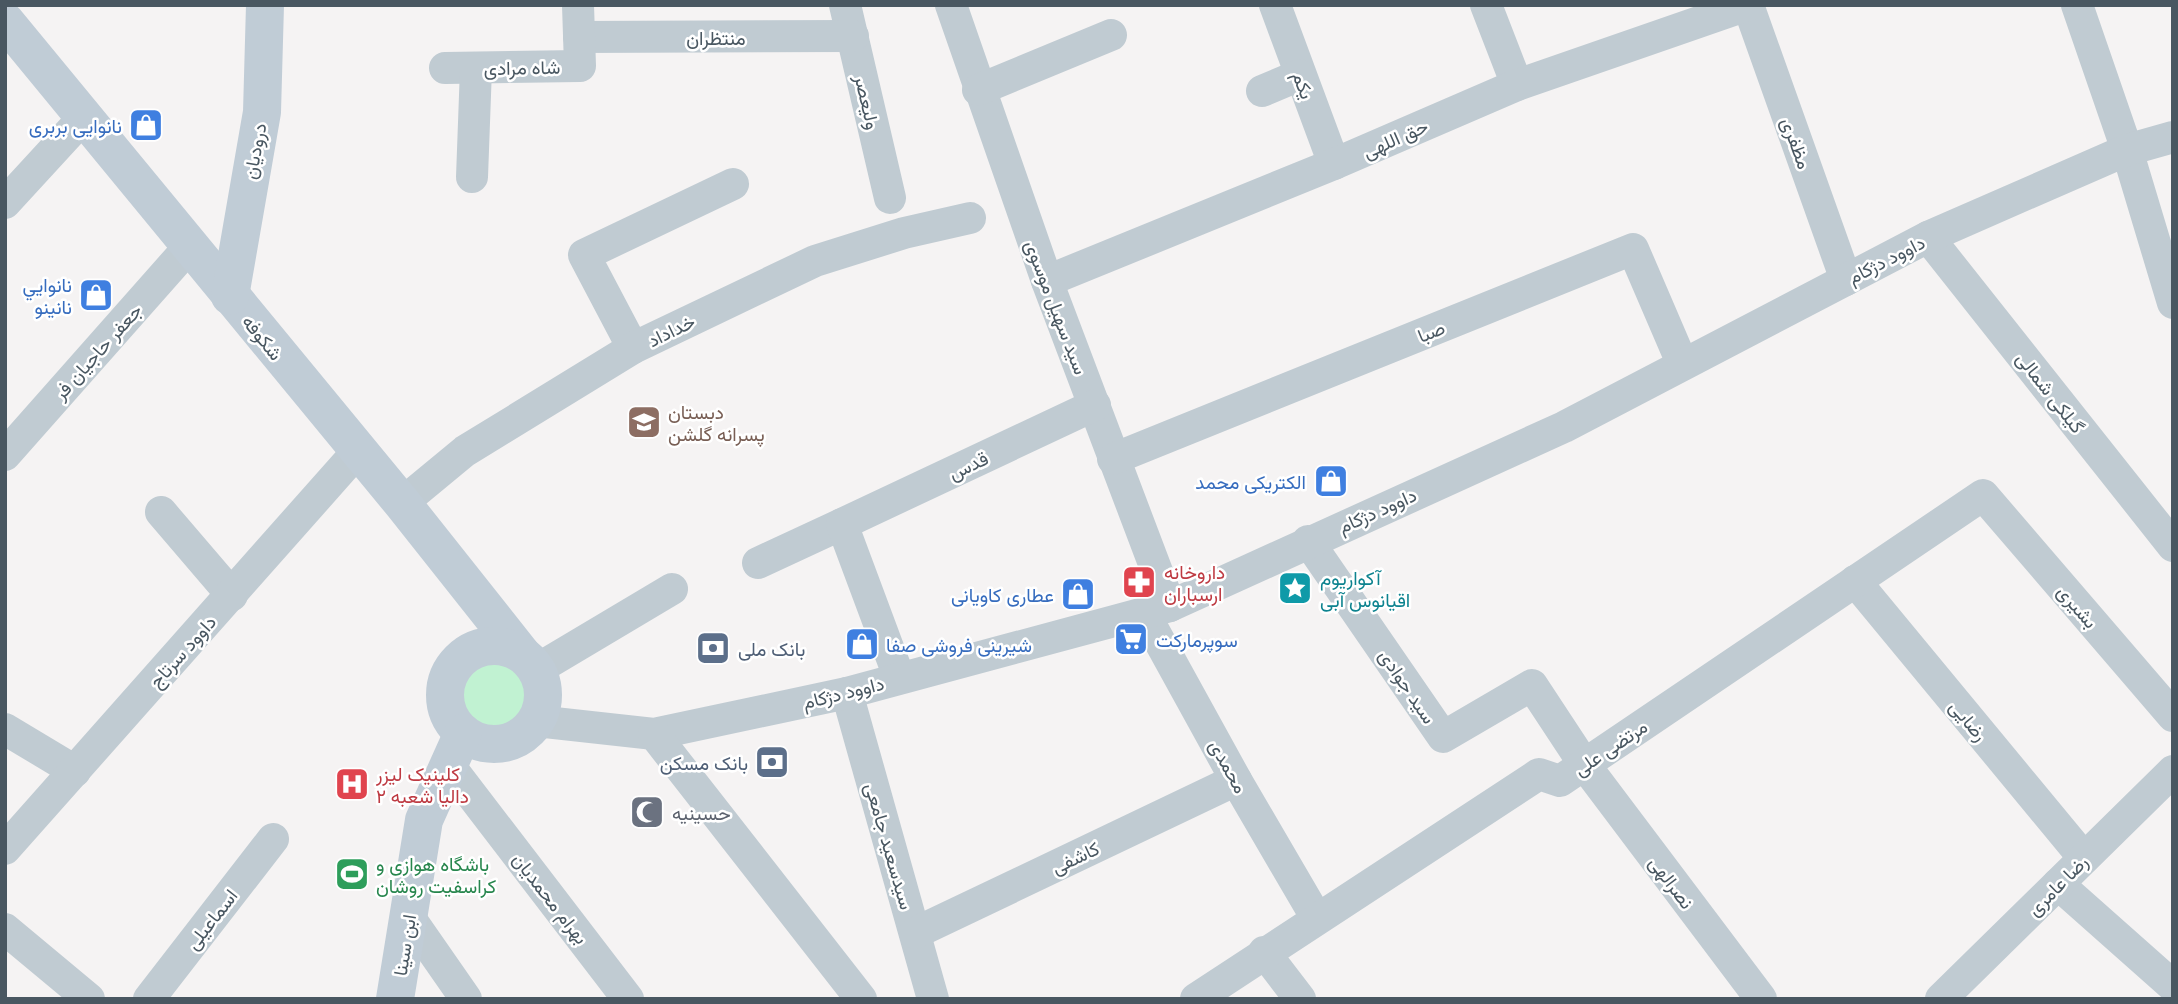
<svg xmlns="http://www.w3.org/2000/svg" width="2178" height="1004" viewBox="0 0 2178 1004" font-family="Lato,Vazirmatn,sans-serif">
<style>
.green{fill:#c1f2d2}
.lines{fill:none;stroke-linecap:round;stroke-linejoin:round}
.street{stroke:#c0cbd2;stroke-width:32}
.secondary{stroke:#c0ccd6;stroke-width:38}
.labels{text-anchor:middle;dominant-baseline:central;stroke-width:5;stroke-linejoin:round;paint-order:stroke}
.street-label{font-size:19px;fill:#495761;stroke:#fff}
.shop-label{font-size:19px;fill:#366cbe;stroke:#fff;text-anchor:end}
.education-label{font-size:19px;fill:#785e54;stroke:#fff;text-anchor:start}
.health-label{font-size:19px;fill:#be3a42;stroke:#fff;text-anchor:start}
.culture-label{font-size:19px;fill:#0d838f;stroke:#fff;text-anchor:start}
.service-label{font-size:19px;fill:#4e5e75;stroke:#fff;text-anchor:start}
.worship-label{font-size:19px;fill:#5b616d;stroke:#fff;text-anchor:start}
.leisure-label{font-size:19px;fill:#27864d;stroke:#fff;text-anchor:start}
</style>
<rect width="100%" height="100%" fill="#f5f3f3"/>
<circle class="green" cx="495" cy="694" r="38"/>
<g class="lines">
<g class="street">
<path d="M845,5L890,198"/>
<path d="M951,5L1047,281L1170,606"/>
<path d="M1275,5L1334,164"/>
<path d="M1486,5L1517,85"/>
<path d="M1748,5L1846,280"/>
<path d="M2077,5L2127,150L2173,303"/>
<path d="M579,37L853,36"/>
<path d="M445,68L580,66L578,5"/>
<path d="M978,90L1111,35"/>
<path d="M1262,91L1300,75"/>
<path d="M472,177L476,68"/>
<path d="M5,203L84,117"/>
<path d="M1928,237L2173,546"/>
<path d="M1047,281L1334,164L1517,85L1748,5"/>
<path d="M633,348L584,255L733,184"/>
<path d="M5,455L189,247"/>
<path d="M1113,459L1633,249L1682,363"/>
<path d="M402,503L465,451L633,348L815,261L904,233L970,218"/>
<path d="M161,512L232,595"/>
<path d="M1308,541L1443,737L1532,685L1584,764L1761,999"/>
<path d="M758,563L842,524"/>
<path d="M1855,581L2084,858"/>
<path d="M1144,613L1236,780L1316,917"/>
<path d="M536,670L672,589"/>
<path d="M899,677L842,524L1095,405"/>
<path d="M847,693L933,999"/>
<path d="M536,721L654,734L847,693L1170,606L1564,427L1928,237L2127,150L2173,137"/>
<path d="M5,729L75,771"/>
<path d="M654,734L861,999"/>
<path d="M448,764L628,999"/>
<path d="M5,849L357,452"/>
<path d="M2058,884L2173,986"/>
<path d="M409,917L466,999"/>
<path d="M5,929L89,999"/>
<path d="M915,933L1236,780"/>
<path d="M1264,952L1300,999"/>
<path d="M149,999L273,839"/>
<path d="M1196,999L1539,774L1560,781L1983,495L2173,716"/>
<path d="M1941,999L2173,771"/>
</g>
<g class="secondary">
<path d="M5,21L402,503L521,653"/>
<path d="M230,296L262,112L265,5"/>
<circle cx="494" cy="695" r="49"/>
<path d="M395,999L424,820L463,733"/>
</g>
</g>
<defs>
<g id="shop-square" transform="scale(1.75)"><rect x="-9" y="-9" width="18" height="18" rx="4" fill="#3f7fe0" stroke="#fff"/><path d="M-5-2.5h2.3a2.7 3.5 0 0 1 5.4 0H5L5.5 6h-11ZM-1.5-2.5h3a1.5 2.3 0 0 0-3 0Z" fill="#fff"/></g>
<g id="school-square" transform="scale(1.75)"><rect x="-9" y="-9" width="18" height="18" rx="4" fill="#8d6e63" stroke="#fff"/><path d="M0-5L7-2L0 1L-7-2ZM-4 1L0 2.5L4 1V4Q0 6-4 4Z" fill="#fff"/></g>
<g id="pharmacy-square" transform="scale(1.75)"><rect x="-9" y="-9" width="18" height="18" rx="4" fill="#e0444e" stroke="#fff"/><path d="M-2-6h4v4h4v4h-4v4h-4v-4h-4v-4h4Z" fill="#fff"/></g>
<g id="sight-square" transform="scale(1.75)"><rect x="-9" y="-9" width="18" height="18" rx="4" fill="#0f9aa8" stroke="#fff"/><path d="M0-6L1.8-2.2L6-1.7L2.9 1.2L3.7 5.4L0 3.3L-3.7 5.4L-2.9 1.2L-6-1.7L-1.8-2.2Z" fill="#fff"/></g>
<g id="supermarket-square" transform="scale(1.75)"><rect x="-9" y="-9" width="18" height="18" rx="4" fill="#3f7fe0" stroke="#fff"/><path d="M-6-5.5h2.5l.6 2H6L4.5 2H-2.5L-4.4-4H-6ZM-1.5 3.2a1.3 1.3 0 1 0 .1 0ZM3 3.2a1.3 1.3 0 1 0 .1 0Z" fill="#fff"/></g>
<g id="bank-square" transform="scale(1.75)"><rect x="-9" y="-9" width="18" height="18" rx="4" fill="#5c6f8a" stroke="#fff"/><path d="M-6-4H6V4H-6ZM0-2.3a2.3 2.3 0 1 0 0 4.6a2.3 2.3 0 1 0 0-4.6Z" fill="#fff"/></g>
<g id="hospital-square" transform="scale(1.75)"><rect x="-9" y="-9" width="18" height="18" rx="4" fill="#e0444e" stroke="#fff"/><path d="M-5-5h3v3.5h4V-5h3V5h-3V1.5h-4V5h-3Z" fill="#fff"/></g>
<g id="mosque-square" transform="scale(1.75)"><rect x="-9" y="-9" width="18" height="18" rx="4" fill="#6b7280" stroke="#fff"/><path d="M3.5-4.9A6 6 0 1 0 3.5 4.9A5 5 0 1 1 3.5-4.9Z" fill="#fff"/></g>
<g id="stadium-square" transform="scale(1.75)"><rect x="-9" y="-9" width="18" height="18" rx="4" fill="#2e9e5b" stroke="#fff"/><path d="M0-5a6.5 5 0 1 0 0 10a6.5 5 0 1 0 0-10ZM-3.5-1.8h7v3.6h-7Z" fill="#fff"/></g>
</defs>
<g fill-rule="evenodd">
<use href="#shop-square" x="146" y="125"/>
<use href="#shop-square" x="96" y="295"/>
<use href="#school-square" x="644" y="422"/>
<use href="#shop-square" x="1331" y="481"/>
<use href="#pharmacy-square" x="1139" y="582"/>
<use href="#sight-square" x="1295" y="588"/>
<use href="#shop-square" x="1078" y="594"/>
<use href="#supermarket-square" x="1131" y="639"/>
<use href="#shop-square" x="862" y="644"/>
<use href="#bank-square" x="713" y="648"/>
<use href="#bank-square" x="772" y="762"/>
<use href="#hospital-square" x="352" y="784"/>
<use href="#mosque-square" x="647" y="812"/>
<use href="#stadium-square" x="352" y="874"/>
</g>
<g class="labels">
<g class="street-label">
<text x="716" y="37">منتظران</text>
<text transform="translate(522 67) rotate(-1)">شاه مرادی</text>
<text transform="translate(1304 85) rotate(69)">یکم</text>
<text transform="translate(868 102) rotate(77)">ولیعصر</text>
<text transform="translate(1395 138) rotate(-24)">حق اللهی</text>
<text transform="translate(1797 143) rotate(70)">مظفری</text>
<text transform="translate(254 151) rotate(-79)">درودیان</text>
<text transform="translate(1886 259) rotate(-27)">داوود دژکام</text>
<text transform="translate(1057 307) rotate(69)">سید سهیل موسوی</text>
<text transform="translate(671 330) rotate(-26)">خداداد</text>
<text transform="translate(1431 331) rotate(-22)">صبا</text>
<text transform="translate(263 337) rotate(51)">شکوفه</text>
<text transform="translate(97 351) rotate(-48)">جعفر حاجیان فر</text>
<text transform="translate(2051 392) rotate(52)">گيلکی شمالی</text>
<text transform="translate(968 465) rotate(-25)">قدس</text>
<text transform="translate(1377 510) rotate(-24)">داوود دژکام</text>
<text transform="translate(2078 606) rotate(49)">بشیری</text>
<text transform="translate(182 651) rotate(-48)">داوود سرتاج</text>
<text transform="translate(1408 686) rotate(56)">سید جوادی</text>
<text transform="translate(843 692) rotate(-14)">داوود دژکام</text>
<text transform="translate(1969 720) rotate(50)">رضایی</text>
<text transform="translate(1610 747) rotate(-34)">مرتضی علی</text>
<text transform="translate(1229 766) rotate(61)">محمدی</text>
<text transform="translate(890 846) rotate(74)">سیدسعید جامعی</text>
<text transform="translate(1075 857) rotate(-25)">کاشفی</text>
<text transform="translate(1672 882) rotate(53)">نصرالهی</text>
<text transform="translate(2057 885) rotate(-45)">رضا عامری</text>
<text transform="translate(551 898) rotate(52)">بهرام محمدیان</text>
<text transform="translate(211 919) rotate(-52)">اسماعیلی</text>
<text transform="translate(404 945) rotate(-81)">ابن سینا</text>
</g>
<g class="shop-label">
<text x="122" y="125">نانوایی بربری</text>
<text x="72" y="284">نانوايي<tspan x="72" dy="22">نانينو</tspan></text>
<text x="1306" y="481">الکتریکی محمد</text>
<text x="1054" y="594">عطاری کاویانی</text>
<text x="1156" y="639" text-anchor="start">سوپرمارکت</text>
<text x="886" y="644" text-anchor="start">شیرینی فروشی صفا</text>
</g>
<g class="education-label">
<text x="668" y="411">دبستان<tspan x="668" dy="22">پسرانه گلشن</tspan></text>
</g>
<g class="health-label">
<text x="1164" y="571">داروخانه<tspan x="1164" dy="22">ارسباران</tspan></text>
<text x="376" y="773">کلینیک لیزر<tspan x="376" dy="22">دالیا شعبه ۲</tspan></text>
</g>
<g class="culture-label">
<text x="1320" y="577">آکواریوم<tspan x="1320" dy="22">اقیانوس آبی</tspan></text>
</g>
<g class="service-label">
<text x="738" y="648">بانک ملی</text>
<text x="748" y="762" text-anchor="end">بانک مسکن</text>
</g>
<g class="worship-label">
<text x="672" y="812">حسینیه</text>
</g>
<g class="leisure-label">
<text x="376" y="863">باشگاه هوازی و<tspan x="376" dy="22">کراسفیت روشان</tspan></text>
</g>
</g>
<rect width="2178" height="1004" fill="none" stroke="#495761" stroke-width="14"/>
</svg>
